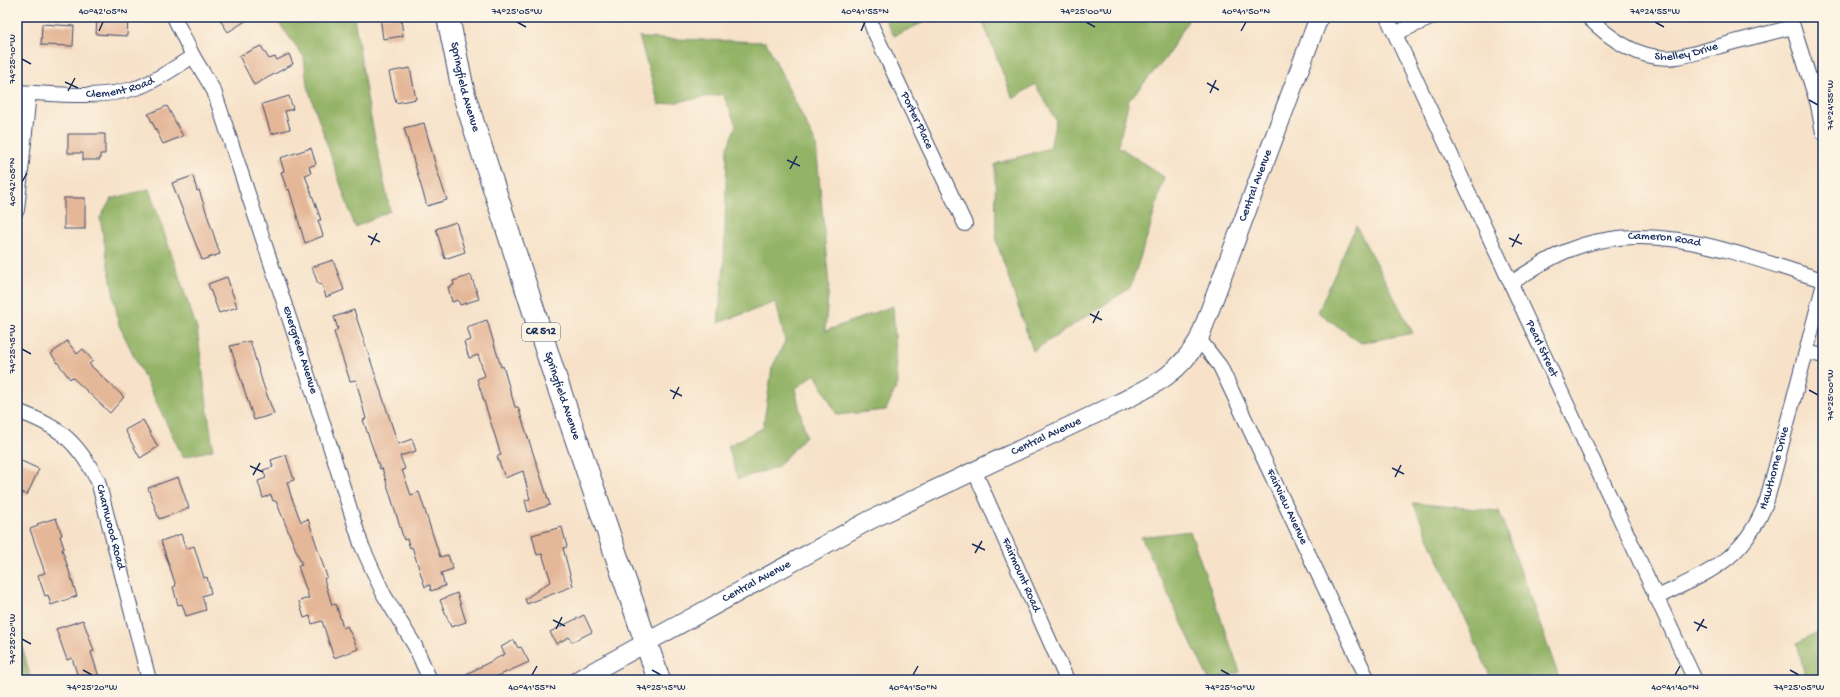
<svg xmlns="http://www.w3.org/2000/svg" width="1840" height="697" viewBox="0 0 1840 697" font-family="'Gochi Hand',sans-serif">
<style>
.forest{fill:#93b366;stroke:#577162}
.building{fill:#e5b799}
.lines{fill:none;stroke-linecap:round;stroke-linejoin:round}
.minor-casing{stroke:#3c4a6e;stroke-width:16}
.tertiary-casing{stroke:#3c4a6e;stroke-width:20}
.primary-casing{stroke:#3c4a6e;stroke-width:24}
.minor{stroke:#fff;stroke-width:14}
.tertiary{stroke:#fff;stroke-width:18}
.primary{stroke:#fff;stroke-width:22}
.ticks{fill:none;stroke:#1b2f5e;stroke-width:1.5}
.labels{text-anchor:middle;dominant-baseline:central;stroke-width:3.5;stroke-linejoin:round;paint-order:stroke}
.shield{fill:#fcf5e5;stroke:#5e6a86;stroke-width:1}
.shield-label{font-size:11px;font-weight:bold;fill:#1b2f5e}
.street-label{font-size:12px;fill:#1b2f5e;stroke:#fcf5e5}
.neatline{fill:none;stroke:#1b2f5e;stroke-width:1.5}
.ticks-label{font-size:10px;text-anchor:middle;fill:#1b2f5e}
</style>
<rect width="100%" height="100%" fill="#fcf5e5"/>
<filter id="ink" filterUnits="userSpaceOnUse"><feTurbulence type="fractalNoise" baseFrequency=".025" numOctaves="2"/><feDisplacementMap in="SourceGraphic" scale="8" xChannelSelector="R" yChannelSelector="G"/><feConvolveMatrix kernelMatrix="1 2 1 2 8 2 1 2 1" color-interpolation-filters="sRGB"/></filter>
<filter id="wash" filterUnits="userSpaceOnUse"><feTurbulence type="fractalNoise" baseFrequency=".012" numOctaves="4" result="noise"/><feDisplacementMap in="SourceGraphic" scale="16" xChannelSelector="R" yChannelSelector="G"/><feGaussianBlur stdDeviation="0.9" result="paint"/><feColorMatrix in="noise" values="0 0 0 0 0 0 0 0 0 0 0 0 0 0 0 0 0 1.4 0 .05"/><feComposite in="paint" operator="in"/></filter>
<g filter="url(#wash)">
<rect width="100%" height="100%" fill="#f7e2c9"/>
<g class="forest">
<path d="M282,17H354L369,109L390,211L355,227L307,85L304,57L276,19Z"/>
<path d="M884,17H935L894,36Z"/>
<path d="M975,17H1190L1166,58L1129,100L1118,146L1164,177L1149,231L1130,288L1033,351L996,240L995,164L1050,148L1056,120L1035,84L1013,99L984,25Z"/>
<path d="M639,36L643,38L766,42L816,144L829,285L825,331L893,306L898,383L886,410L837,415L815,374L795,389L806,436L777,467L738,479L728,446L763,428L772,368L785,341L776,302L718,323L724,267L727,149L736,125L723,94L659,105Z"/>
<path d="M149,189L197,329L213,450L183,457L119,325L100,218L111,199Z"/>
<path d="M1356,226L1413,333L1361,343L1318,312Z"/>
<path d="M1413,503L1499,511L1560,680H1492Z"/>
<path d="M1190,531L1240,672L1213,680H1209L1141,537Z"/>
<path d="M17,627L31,680H17Z"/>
<path d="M1823,629V680H1806L1797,643Z"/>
</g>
<g id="blocks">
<g class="building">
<path d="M97,17H128L127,36L96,34Z"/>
<path d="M218,17H252L228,32Z"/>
<path d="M380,17H401L403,36L383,39Z"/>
<path d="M42,24L74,26L73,46L41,45Z"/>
<path d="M261,46L269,59L275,57L277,60L289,54L293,64L254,85L239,56Z"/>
<path d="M410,68L416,99L396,103L389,72Z"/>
<path d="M289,96L293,109L285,111L290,129L271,134L262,104Z"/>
<path d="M167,106L183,136L163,144L148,114Z"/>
<path d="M424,123L437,170L447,200L427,206L404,128Z"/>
<path d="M68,134H105V154H100V160H83V153H68Z"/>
<path d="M311,148L316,164L309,167L311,173L305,175L321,220H318L323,236L305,243L289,189L287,190L281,172L284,171L280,158Z"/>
<path d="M193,176L197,191L199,190L220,254L202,260L172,183Z"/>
<rect x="64" y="198" width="21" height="31"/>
<path d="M456,222L465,252L445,259L436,229Z"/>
<path d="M333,260L344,290L326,297L322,285L318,284L312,267Z"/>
<path d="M471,275L479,299L460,305L458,300L452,302L448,287L454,285L453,281Z"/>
<path d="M227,277L237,307L219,313L208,284Z"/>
<path d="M354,310L398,444L412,439L416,451L400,456L405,469L402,470L411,495L419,492L440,557L448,555L453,569L441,573L445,586L431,591L430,585L425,587L412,547L410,548L407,539L404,540L382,468L380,469L363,420L366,419L356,380L350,381L334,332L338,329L334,317Z"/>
<path d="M487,320L501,367L503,366L515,407H518L550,505L528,512L525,500L530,499L523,471L505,478L497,456L501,455L477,379L485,376L478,355L469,358L464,342L471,340L467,327Z"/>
<path d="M67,341L77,354L83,349L93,361L89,364L124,397L110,413L72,377L70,379L51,354Z"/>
<path d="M250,341L263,384L274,414L254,420L230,346Z"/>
<path d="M143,420L158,447L140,458L125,430Z"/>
<path d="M286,455L294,480L287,482L291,496L301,522L308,519L327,577L324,579L332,605L336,604L343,628L347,626L358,649L334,658L322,621L312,624L310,616L304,618L299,601L309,598L298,566L302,565L276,501H273L271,495L263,498L258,481L266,478L263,470L273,467L271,460Z"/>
<path d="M17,459L39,469L27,495L17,490Z"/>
<path d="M178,477L189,508L159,519L148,488Z"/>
<path d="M56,518L62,535L60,536L64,548L62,549L77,596L51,605L48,595L45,596L38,575L45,573L30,529L38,526L37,524Z"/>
<path d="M562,527L567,547L563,548L573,586L527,604L525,599L551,581L542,554L537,555L532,535Z"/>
<path d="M181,534L186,549L194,546L204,578L207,577L211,593L202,596L206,610L186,616L182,604L178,605L173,587L176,586L161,541Z"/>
<path d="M457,593L466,622L451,627L440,600Z"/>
<path d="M584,615L592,632L572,642L569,637L556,644L550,632Z"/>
<path d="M83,620L94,651L91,652L100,680H79L72,658L67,660L56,629Z"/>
<path d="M514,640L518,648L521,647L529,662L489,680H455L505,654L501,647Z"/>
</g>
</g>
</g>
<g filter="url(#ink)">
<use href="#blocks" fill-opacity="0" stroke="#3c4a6e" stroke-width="1"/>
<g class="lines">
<g class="minor-casing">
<g id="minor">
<path id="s1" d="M174,17L193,56L214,91L302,357L361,544L384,595L415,646L430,680"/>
<path id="s2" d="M869,17L873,29L965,224"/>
<path id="s3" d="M1387,17L1695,680"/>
<path id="s4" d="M1588,17C1611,40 1643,62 1677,57C1697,54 1715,47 1734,42C1753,37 1773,32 1793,27"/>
<path d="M1790,17L1818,105L1823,133"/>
<path d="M1396,33L1433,17"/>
<path id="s5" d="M17,92C58,94 100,100 139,87C158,80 176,67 193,56"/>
<path d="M17,210L29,93"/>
<path id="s6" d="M1511,283C1530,271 1548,258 1569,250C1652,216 1742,256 1823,280"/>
<path id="s7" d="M1199,339L1220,366L1368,680"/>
<path d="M1807,352L1823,356"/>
<path id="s8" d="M17,411C59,426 77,441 98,481L149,680"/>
<path id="s9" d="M974,470L1067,680"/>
<path id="s10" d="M1656,598C1710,571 1744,561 1767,500L1823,287"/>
</g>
</g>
<g class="tertiary-casing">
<g id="tertiary">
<path id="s11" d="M578,680L870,520L1121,402C1155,385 1180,373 1199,339L1319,17"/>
</g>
</g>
<g class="primary-casing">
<g id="primary">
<path id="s12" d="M448,17L464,95L556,380L659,680"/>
</g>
</g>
<use href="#minor" class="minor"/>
<use href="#tertiary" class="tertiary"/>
<use href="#primary" class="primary"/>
</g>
</g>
<path class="ticks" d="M517,22L526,27M1086,22L1095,27M1655,22L1664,27M99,31L103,22M861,31L865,22M1241,31L1246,22M22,59L31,64M65,82L78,88M1207,83L1219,90M68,91L75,78M1210,93L1216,80M1809,100L1818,105M787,160L800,166M790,169L797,156M22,182L27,173M368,236L380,242M1509,238L1522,244M371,245L377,233M1512,247L1519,234M1090,314L1102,320M1093,323L1099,311M22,349L31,354M670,390L682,396M1809,390L1818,395M673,399L679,387M250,466L263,472M1392,468L1404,474M253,475L260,463M1395,477L1401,465M972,544L985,550M975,553L982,541M553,620L565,626M1694,622L1707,628M556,629L562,617M1697,631L1704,619M22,639L31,644M83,670L92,675M652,670L661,675M1221,670L1230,675M1790,670L1799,675M532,675L537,666M913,675L918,666M1675,675L1680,666"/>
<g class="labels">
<rect class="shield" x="522" y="323" width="38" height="18" rx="3"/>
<g class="shield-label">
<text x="541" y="332">CR 512</text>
</g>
<g class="street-label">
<text stroke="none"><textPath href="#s4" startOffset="111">Shelley Drive</textPath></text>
<text stroke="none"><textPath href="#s5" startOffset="104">Clement Road</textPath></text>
<text stroke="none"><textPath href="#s12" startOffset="72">Springfield Avenue</textPath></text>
<text stroke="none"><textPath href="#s2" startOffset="114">Porter Place</textPath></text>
<text stroke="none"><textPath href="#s11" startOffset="876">Central Avenue</textPath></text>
<text stroke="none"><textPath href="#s6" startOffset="164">Cameron Road</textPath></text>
<text stroke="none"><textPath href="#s3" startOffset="366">Pearl Street</textPath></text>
<text stroke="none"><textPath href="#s1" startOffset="357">Evergreen Avenue</textPath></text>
<text stroke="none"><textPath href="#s12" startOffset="396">Springfield Avenue</textPath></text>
<text stroke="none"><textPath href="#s11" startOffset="528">Central Avenue</textPath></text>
<text stroke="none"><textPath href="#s10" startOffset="186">Hawthorne Drive</textPath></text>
<text stroke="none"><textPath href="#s7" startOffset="190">Fairview Avenue</textPath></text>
<text stroke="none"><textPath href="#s8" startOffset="158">Charnwood Road</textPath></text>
<text stroke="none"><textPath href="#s9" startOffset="115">Fairmount Road</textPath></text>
<text stroke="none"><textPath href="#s11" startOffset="204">Central Avenue</textPath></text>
</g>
</g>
<rect width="1840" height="697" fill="none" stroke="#fcf5e5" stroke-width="44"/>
<rect x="22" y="22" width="1796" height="653" class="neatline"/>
<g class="ticks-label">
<text x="103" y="14">40°42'05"N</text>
<text x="517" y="14">74°25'05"W</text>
<text x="865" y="14">40°41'55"N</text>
<text x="1086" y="14">74°25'00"W</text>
<text x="1246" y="14">40°41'50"N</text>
<text x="1655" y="14">74°24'55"W</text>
<text transform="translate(11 59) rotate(-90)" y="4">74°25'10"W</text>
<text transform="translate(1829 105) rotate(-90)" y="4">74°24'55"W</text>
<text transform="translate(11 182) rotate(-90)" y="4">40°42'05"N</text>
<text transform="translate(11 349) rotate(-90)" y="4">74°25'15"W</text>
<text transform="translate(1829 395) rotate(-90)" y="4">74°25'00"W</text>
<text transform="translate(11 639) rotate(-90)" y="4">74°25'20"W</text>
<text x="92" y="690">74°25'20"W</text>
<text x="532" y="690">40°41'55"N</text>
<text x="661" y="690">74°25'15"W</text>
<text x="913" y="690">40°41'50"N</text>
<text x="1230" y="690">74°25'10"W</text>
<text x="1675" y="690">40°41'40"N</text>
<text x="1799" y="690">74°25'05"W</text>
</g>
</svg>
